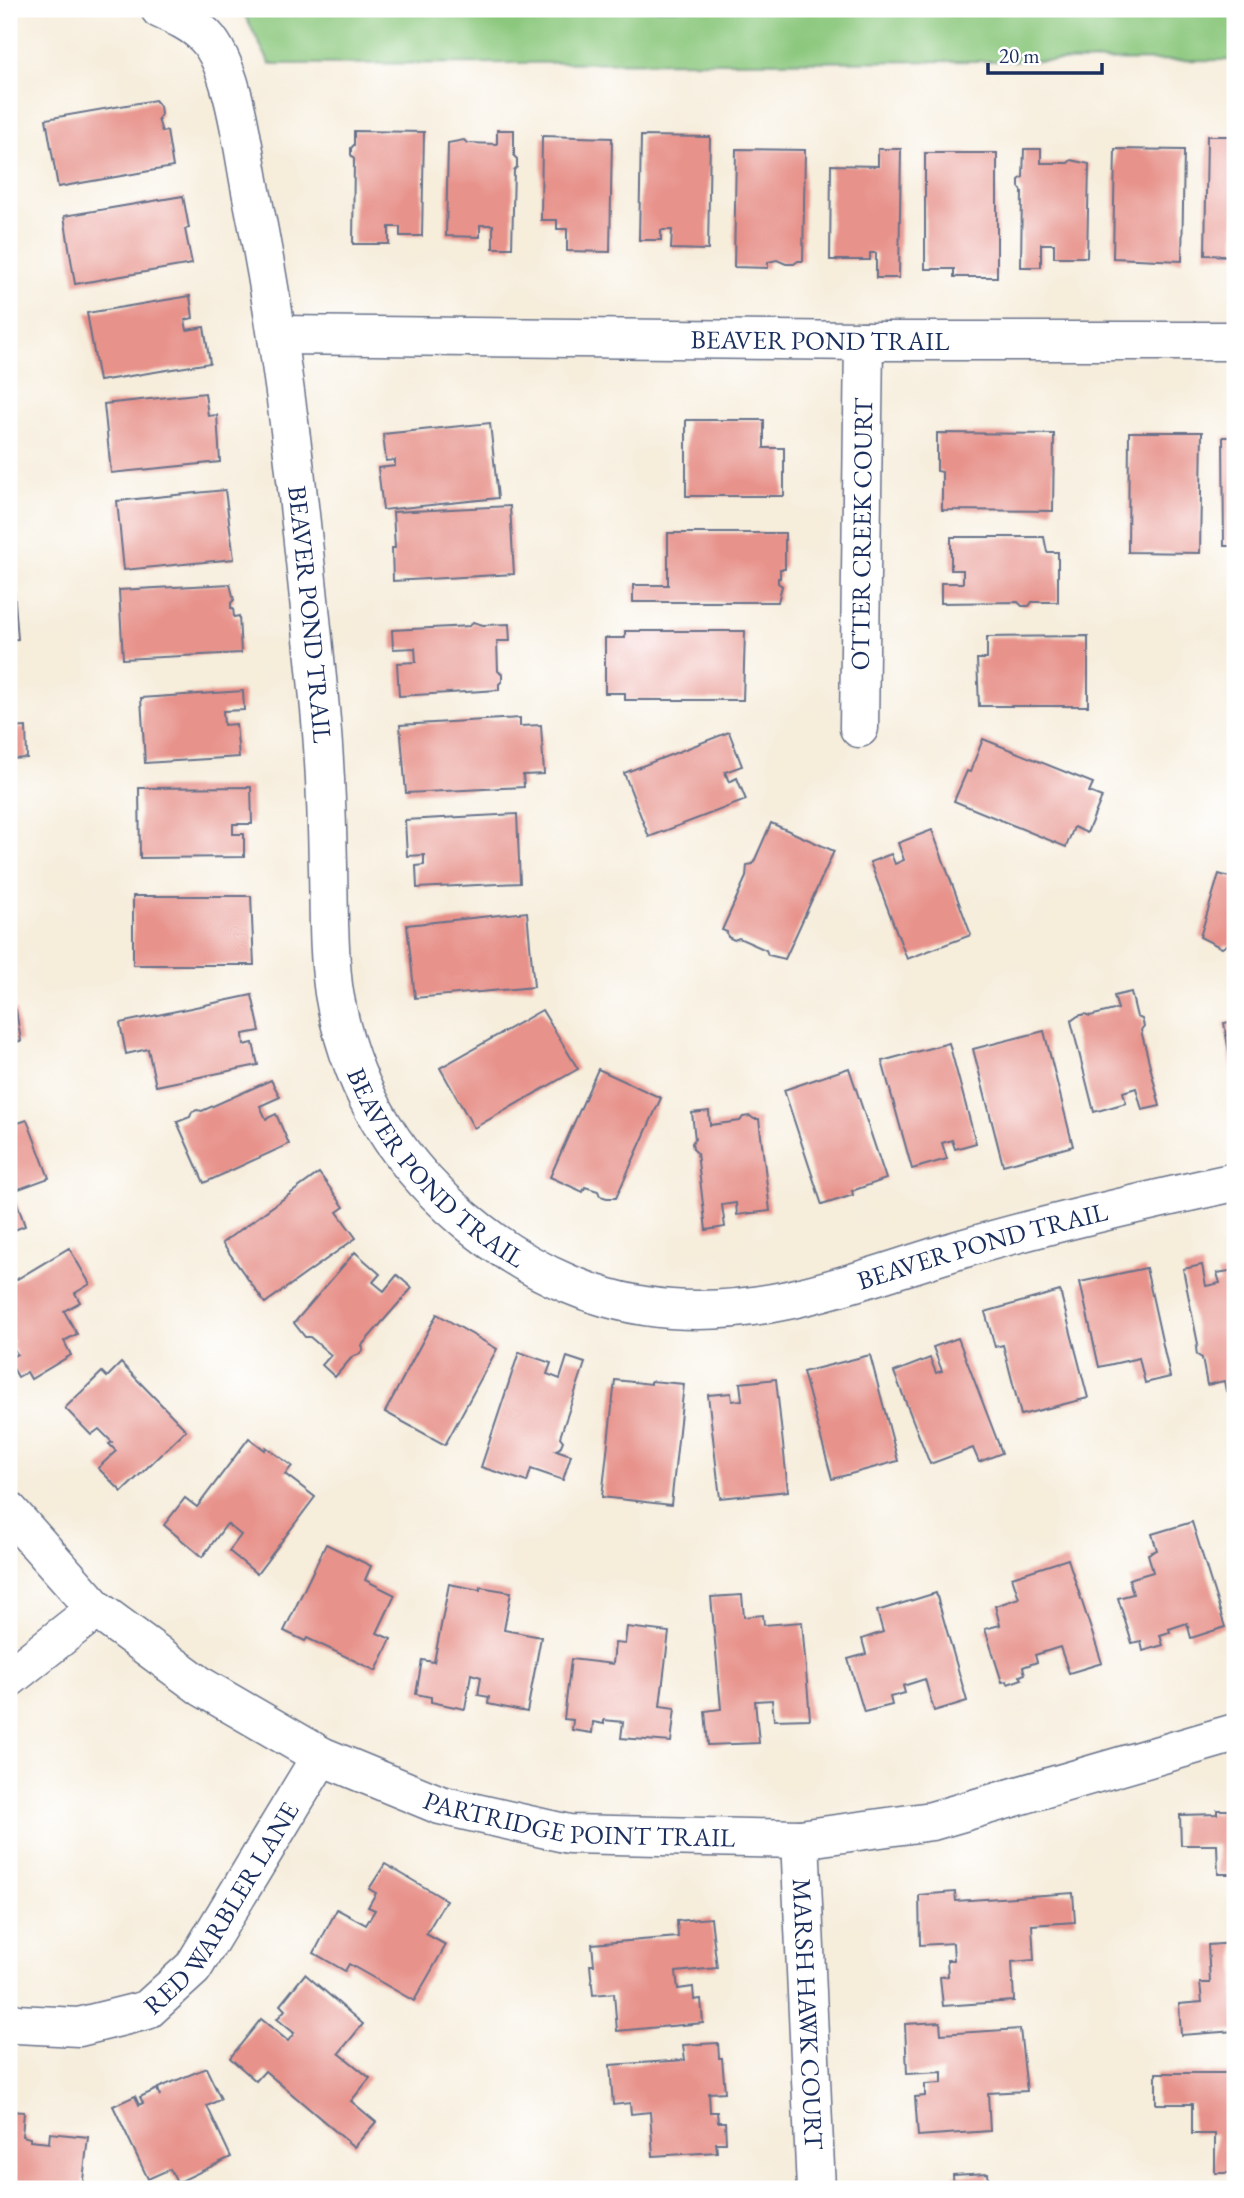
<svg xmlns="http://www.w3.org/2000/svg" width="1244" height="2198" viewBox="0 0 1244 2198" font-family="'EB Garamond',serif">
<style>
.green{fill:#8bc87d;stroke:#537c6e;stroke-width:2}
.building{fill:#e7928a}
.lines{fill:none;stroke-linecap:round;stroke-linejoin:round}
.minor-casing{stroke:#68728a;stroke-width:41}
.minor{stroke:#fff;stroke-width:38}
.labels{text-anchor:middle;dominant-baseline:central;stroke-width:5;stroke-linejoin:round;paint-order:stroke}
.street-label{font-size:26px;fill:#1b2f5e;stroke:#fff}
</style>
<rect width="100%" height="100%" fill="#fff"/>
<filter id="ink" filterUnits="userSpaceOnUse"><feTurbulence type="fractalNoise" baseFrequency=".0143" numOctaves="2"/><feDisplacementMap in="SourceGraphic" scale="14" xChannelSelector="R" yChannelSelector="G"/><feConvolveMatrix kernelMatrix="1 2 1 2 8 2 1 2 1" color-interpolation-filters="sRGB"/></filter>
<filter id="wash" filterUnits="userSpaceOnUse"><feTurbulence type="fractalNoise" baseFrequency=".00686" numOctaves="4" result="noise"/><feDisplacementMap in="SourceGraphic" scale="28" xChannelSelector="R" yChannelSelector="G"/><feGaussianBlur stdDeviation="1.57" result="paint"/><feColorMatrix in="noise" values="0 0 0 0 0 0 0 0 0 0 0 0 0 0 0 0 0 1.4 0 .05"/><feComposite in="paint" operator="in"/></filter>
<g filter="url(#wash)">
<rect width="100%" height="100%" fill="#f6eddb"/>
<path class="green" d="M238,9H1235V60L270,64L243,12Z"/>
<g id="blocks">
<g class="building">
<path d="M155,100L160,106L161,115L158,119L162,132L167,131L173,167L58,187L46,119Z"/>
<path d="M497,130H514V156L517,159V167L514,170L512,248H493V225H480V237L446,236L448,143L464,140L467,143L497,144Z"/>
<path d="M354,131L424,132L422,236H400V227H389V244H353L354,159L351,155V148L354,145Z"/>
<path d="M542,136L612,138L610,252L567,251V229H557V220H541Z"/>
<path d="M641,136L710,137L708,250L671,249L672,230H661V240H639Z"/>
<path d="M1207,136H1235V256L1205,255Z"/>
<path d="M736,149L805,150L803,261H798L794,264H786L777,260L768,262V268L734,267Z"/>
<path d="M878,149H901L899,278H876V253H870V260H830L831,165L878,166Z"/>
<path d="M1024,149H1041V163H1068L1071,160L1089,164L1087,257H1054V244H1041V267H1021L1022,191L1019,187V180L1023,177Z"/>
<path d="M1115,149L1184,150L1182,261L1113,258Z"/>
<path d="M925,153H997V277H954V269H925Z"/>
<path d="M183,196L189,228L185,229L192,264L75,284L64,216Z"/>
<path d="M190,296L193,318L185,320L187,330L204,327L210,363L99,381L87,313Z"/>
<path d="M205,393L208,416L217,415L220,462L111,473L104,404Z"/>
<path d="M686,420H764V448H784V496H686Z"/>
<path d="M490,423L498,498L383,510L378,468L395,466V460L386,461L383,434Z"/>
<path d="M1129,432H1202L1200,553L1128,552Z"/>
<path d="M937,433L1054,434L1053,511L942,510V472L937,471Z"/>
<path d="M1223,437H1235V546H1224Z"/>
<path d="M225,490L234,559L124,570L117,501Z"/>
<path d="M510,506L514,574L393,581L392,548H395L393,512Z"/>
<path d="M668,533H785V569H780V578H778V583L782,586L778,602H633V585H668Z"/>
<path d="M951,537H1044L1047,552H1058V602H1032L1029,606H1022L1018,602L941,603V583H963V570H951Z"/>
<path d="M230,584L234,600L231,603V608H233L234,617L239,616L241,653L123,659L119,590Z"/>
<path d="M9,589H14L18,639L9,640Z"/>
<path d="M473,622L483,625L509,624L510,641H497L498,671L502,674V681L499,684V690L399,696L397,663L416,662L415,648L393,649L392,630L470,626Z"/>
<path d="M625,631H745L743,700H625V693H605V638H625Z"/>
<path d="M1088,636V706H979L977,659H987V637Z"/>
<path d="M243,691L244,710L223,711L224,725L236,724L239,757L145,763L141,698Z"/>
<path d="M520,718V726L541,725L544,774L523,775L524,787L406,793L400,725Z"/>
<path d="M26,727L27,758L9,759V728Z"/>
<path d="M729,732L742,766L725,772L729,782L737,778L746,800L649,837L624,773Z"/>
<path d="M983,739L1093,783L1089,792L1102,797L1087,833L1074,827L1066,847L954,801L967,771L970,772Z"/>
<path d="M251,787L252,824H233V834H244V857L140,858L139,788Z"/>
<path d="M517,814L520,883L417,888L416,866L424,865V855L407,856L405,820Z"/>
<path d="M771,823L834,851L785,959L768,955L766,950L739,938L734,940L728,937L727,932L722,930L746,877L747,865L753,864Z"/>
<path d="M932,830L971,935L907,959L870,862L891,854L895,864L904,860L898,843Z"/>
<path d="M1219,874L1235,879V948L1227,945L1222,948L1200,937Z"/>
<path d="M133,896H251L254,965H133Z"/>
<path d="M527,912L534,987L415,998L407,925Z"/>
<path d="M1131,992L1137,1017L1142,1019L1144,1026L1141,1030L1160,1106L1142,1110L1136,1088L1123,1092L1126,1103L1094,1112L1071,1021L1078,1016L1085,1014L1090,1016L1118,1009L1114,996Z"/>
<path d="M252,995L260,1031L243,1034L244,1045L253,1043L258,1065L156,1086L148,1049L126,1054L120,1023Z"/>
<path d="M16,1010L21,1041L9,1042V1011Z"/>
<path d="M542,1010L578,1069L474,1128L440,1068Z"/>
<path d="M1235,1021V1082H1234L1224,1023Z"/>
<path d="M1044,1031L1073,1146L1003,1165L973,1049Z"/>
<path d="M949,1043L976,1143L955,1149L952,1140L942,1143L947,1159L912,1169L882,1061Z"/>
<path d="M849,1068L886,1179L852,1191L853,1195L822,1205L784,1090Z"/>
<path d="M598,1069L661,1098L616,1198H607L600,1196L598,1191L585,1187L583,1192L550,1177Z"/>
<path d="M271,1080L280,1097L260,1106L266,1119L276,1114L289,1144L204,1183L177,1122L190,1117L192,1112L197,1110L202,1111Z"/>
<path d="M709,1111L710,1125L740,1121L743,1117L750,1116L754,1119H759L770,1211L737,1215L736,1203L722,1205L725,1227L706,1230L697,1153L693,1149L692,1143L695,1139L692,1113Z"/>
<path d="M27,1120L49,1178L13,1191L25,1226L9,1232V1126Z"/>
<path d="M319,1173L344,1207L337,1212L356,1238L265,1303L222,1243Z"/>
<path d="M69,1248L90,1284L75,1293L80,1302L64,1311L77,1334L64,1341L71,1355L31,1379L27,1372L18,1377L9,1361V1358L17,1354L11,1345L14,1343L9,1333V1284Z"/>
<path d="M355,1252L380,1274L373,1282L384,1291L397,1275L412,1288L362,1345L363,1350L358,1355L353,1356L335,1377L322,1365L331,1355L310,1337H305L294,1323Z"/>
<path d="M1202,1265L1206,1286L1220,1283L1217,1273L1235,1270V1389L1226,1391L1224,1381L1207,1385L1202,1358L1197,1355L1196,1348L1198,1344L1183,1269Z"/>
<path d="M1146,1268L1170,1377L1145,1383L1139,1358L1099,1367L1080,1282Z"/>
<path d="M1060,1291L1088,1398L1021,1415L1003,1345L995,1347L985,1312Z"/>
<path d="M437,1314L497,1349L445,1445L385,1412Z"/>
<path d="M958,1338L1002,1453L979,1462L973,1448L930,1464L894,1372L930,1358L936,1373L942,1371L933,1347Z"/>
<path d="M519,1352L551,1363L547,1374L560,1379L567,1357L585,1363L560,1437L563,1441L560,1448L556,1450L571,1455L563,1480L531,1469L527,1482L481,1467Z"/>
<path d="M870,1355L898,1461L832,1479L803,1372Z"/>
<path d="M121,1363L186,1430L122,1492L98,1468L116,1451L109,1444L112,1442L99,1429L91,1435L65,1408L102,1372L107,1377Z"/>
<path d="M776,1379L788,1491L720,1498L708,1395L731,1393L732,1401L742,1400L740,1383Z"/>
<path d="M615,1380L651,1384V1381L684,1384L671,1505L602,1497Z"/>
<path d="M249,1438L265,1450L266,1447L292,1466L285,1474L315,1497L257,1574L229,1551L241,1535L227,1524L202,1557L164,1525L185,1498L197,1507Z"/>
<path d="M1192,1522L1225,1627L1191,1638L1187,1623L1169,1629L1170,1632L1160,1635L1163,1645L1143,1651L1141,1641L1132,1643L1118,1598L1133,1594L1129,1579L1153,1572L1148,1554L1157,1550L1152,1534Z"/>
<path d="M326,1544L371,1566L365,1580L395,1595L377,1633L391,1639L376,1671L307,1638L305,1641L284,1631Z"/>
<path d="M1068,1559L1102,1663L1069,1673L1060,1647L1035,1655L1037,1662L1023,1667L1025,1674L1020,1676L1022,1679L1008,1684L1007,1681L1002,1682L985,1629L1000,1625L995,1606L1019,1598L1012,1577Z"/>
<path d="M449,1584L480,1590V1587L511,1592L504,1630L541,1637L527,1712L488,1704L489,1697L478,1695L481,1677L471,1674L465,1709L431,1702V1697L416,1694L422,1660L434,1662Z"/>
<path d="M936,1593L967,1701L934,1711L925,1679L903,1686L905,1693L890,1697L892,1705L864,1712L848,1659L866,1654L862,1639L883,1632L877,1611Z"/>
<path d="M742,1595L744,1617L763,1615L764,1625L802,1622L810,1719L774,1720L772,1700L755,1701L759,1743L708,1745L705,1711L721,1709L711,1597Z"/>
<path d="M627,1627L669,1632L660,1706L675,1708L671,1742L621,1738L623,1722L604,1720V1724L593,1722L592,1733L572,1730L573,1720L564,1719L571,1659L613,1664L615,1643L625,1644Z"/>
<path d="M1217,1810H1235V1874H1218L1217,1845H1181L1180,1815L1217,1814Z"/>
<path d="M385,1864L446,1900L426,1934L446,1945L414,2001L349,1964L345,1971L314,1953L337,1909L366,1925L375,1910L368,1907L376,1893L369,1889Z"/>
<path d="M955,1892L956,1901L1073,1893L1075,1922L1032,1925L1034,1960L1012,1962L1014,2001L943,2006L940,1977L948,1976L947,1960H954L953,1943L920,1945L919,1895Z"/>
<path d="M711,1918L717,1968L676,1972L678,1989L693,1987L694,2000L701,1999L703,2023L617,2031L614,1993L593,1995L590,1965H594L592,1944L678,1937L677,1921Z"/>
<path d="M1235,1943V2031L1181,2035L1179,2004L1202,2002L1200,1983H1210L1208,1945Z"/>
<path d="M305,1974L363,2024L339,2053L370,2078L351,2101L376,2122L354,2147L265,2071L256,2081L230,2058L261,2019L288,2041L294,2033L277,2019L285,2010L280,2005Z"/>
<path d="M940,2022L941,2034L1020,2029L1027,2091L988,2093L990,2131L918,2136L915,2097L925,2096V2084L942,2083V2072L907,2074L905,2024Z"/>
<path d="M718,2043L719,2058H722L725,2092L709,2093L710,2112H717L718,2122H725L726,2143H716L717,2152L653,2156L650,2112L631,2114L630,2103L613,2105L610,2065L685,2060L683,2045Z"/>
<path d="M206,2068L221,2099L207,2106L231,2157L177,2183L170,2169L148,2179L113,2106L135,2096L139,2105L143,2103L140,2097L157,2089L160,2096L158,2088Z"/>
<path d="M1156,2073H1235V2173H1215V2134H1192V2104H1156Z"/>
<path d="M9,2111L24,2112L22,2136L30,2138V2141L49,2143L50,2133L88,2137L82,2189H9Z"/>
<path d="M988,2173L989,2189H954L953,2175Z"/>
<path d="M1042,2184L1043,2189H999V2187Z"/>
</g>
</g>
</g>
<g filter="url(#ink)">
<use href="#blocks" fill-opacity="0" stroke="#68728a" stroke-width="2"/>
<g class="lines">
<g class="minor-casing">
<g id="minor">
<path id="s1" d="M160,9C176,16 192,23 205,36C235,67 243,153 252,196C287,367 303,536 320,709C325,762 327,814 328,867C329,909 328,952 334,993C351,1093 400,1169 479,1231C534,1274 600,1304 671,1309C773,1317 863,1278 958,1250C1050,1223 1142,1202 1235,1182"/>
<path id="s2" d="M278,335L864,341H1235"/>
<path id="s3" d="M859,728L864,341"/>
<path id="s4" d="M9,1511L96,1609L202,1687L321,1756L440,1805L569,1834L800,1839L932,1821L1235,1733"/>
<path d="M9,1678L96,1609"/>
<path id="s5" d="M800,1839L816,2189"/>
<path id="s6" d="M9,2021L16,2024L79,2027L147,2010L193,1968L321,1756"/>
</g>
</g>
<use href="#minor" class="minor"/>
</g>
</g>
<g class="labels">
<g class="street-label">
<text stroke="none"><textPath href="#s2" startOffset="542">BEAVER POND TRAIL</textPath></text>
<text stroke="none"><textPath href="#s3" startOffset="194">OTTER CREEK COURT</textPath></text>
<text stroke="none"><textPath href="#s1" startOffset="644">BEAVER POND TRAIL</textPath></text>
<text stroke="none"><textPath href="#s1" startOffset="1232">BEAVER POND TRAIL</textPath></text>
<text stroke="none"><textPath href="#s1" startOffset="1839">BEAVER POND TRAIL</textPath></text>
<text stroke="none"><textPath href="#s4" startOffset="670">PARTRIDGE POINT TRAIL</textPath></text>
<text stroke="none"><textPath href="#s6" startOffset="268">RED WARBLER LANE</textPath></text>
<text stroke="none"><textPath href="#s5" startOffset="175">MARSH HAWK COURT</textPath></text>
</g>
</g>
<rect width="1244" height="2198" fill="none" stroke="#fff" stroke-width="35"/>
<path d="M988 63v10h114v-10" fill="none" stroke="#1b2f5e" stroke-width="3.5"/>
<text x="999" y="63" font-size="21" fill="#1b2f5e" stroke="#ffffff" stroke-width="5" paint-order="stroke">20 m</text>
</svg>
